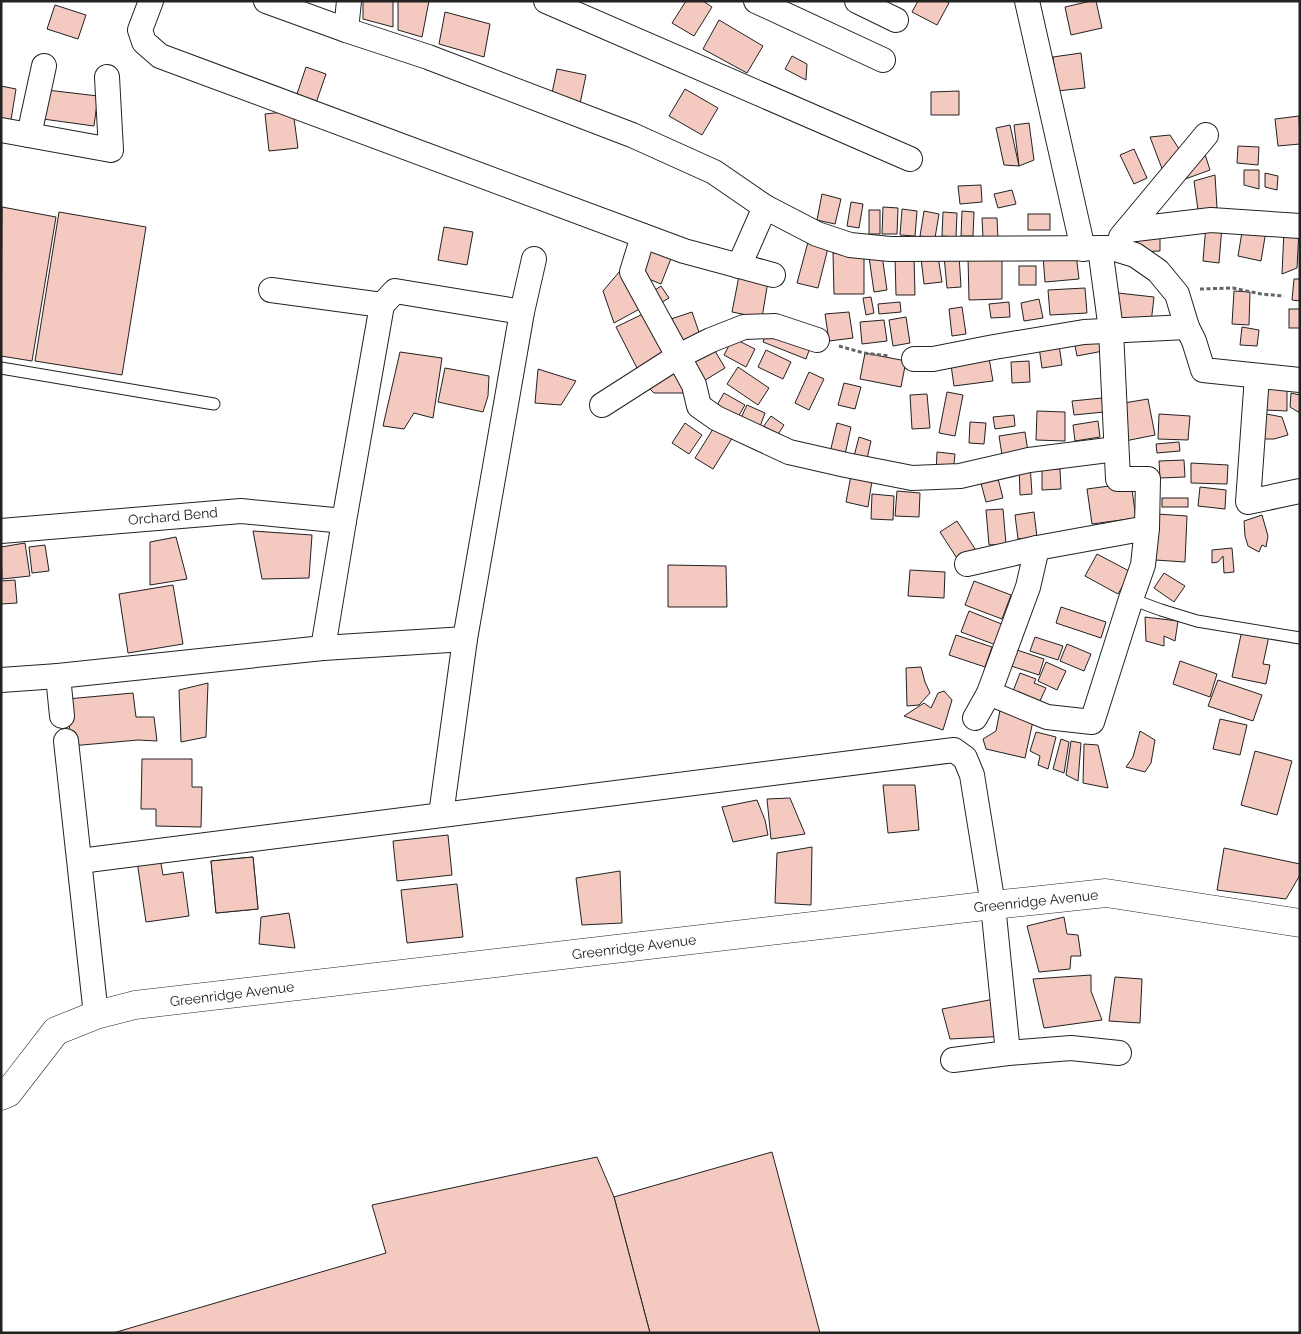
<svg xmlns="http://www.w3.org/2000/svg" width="1301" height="1334" viewBox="0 0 1301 1334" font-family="Raleway,sans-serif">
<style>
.building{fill:#f3c9c0;stroke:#222}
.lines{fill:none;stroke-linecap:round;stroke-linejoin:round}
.lane-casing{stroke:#222;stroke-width:13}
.street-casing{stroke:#222;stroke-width:26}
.secondary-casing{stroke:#222;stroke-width:29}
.path{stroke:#646464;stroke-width:3;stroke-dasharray:4 2.5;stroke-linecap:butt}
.lane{stroke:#fff;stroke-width:11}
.street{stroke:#fff;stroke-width:24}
.secondary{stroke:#fff;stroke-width:28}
.labels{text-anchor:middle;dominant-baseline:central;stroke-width:4;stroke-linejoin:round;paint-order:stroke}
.street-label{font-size:14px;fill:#222;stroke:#fff}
</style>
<rect width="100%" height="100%" fill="#fff"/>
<g class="building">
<path d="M363,1H393V27L363,19Z"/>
<path d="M398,1H429L422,37L398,30Z"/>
<path d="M686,1H703L712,7L694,36L672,23Z"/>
<path d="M918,1H946L949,3L937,25L912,12Z"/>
<path d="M1091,1H1096L1102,28L1071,35L1065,7Z"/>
<path d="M55,5L86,15L78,39L47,29Z"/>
<path d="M445,12L490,24L484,57L439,44Z"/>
<path d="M719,20L763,46L747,73L703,49Z"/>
<path d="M1081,53L1085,88L1057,91L1053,57Z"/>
<path d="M792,56L807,64L806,80L785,69Z"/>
<path d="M306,67L326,74L315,106L295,100Z"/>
<path d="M557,69L586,75L580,104L551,98Z"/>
<path d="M1,86L16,89L11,120L1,119Z"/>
<path d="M685,89L718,108L702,135L669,116Z"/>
<path d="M47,90L98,96L94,126L43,119Z"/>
<path d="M959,91V115H931V92Z"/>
<path d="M293,111L298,148L269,151L265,114Z"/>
<path d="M1299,116L1300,144L1278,146L1275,119Z"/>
<path d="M1029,123L1034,160L1019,166L1014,125Z"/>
<path d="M1010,125L1019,166L1004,165L996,128Z"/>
<path d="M1170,135L1183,155L1164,174L1150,137Z"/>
<path d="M1238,146L1259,147L1258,165L1237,163Z"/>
<path d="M1203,148L1210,170L1177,182Z"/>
<path d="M1134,149L1147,178L1134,184L1120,155Z"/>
<path d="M1244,170H1259V189L1244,185Z"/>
<path d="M1265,173L1278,176L1277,190L1265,187Z"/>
<path d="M1215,175L1217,208L1198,210L1194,181Z"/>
<path d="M981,185L982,202L960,204L958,186Z"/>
<path d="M1012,190L1016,204L998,208L994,194Z"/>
<path d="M822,194L841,199L835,224L817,220Z"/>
<path d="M851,202L863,204L859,228L847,226Z"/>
<path d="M2,207L56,217L32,361L1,356Z"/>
<path d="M883,207L898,208L897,234H882Z"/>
<path d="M902,209L917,211L915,236L900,235Z"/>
<rect x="869" y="210" width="11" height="24"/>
<path d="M924,211L939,214L935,238L920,236Z"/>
<path d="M962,211L974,212L973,236H961Z"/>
<path d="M59,212L146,227L122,375L35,361Z"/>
<path d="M943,212L957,213L956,237L942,236Z"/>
<rect x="1028" y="214" width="22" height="16"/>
<path d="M982,218H997L998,238H983Z"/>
<path d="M1206,225L1222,226L1219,263L1203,261Z"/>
<path d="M1243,226L1266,231L1261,261L1238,256Z"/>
<path d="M444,227L473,232L467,265L438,260Z"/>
<path d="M1284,230L1299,231L1297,268L1282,274Z"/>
<path d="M1135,231H1160V251L1135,252Z"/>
<path d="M808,242L828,248L818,288L797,283Z"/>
<path d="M650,247L672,256L661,284L639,275Z"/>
<path d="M833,253H864V294H834Z"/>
<path d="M1076,254L1079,279L1045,282L1043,256Z"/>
<path d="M882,255L887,290L874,292L869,257Z"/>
<path d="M959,255L961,287L947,288L944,256Z"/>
<path d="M938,256L942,282L924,284L921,258Z"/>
<path d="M1002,256V299L969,300L968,257Z"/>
<path d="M895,257H914L915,295H896Z"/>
<rect x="1019" y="266" width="17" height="19"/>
<path d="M620,271L645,306L614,323L603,291Z"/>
<path d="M739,276L768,281L762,318L732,312Z"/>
<path d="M1294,279H1300V301L1292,300Z"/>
<path d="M661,286L669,298L659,304L652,292Z"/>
<path d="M1085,288L1087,313L1050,315L1048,290Z"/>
<path d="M1234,291L1250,292L1249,325L1232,324Z"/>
<path d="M1118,293L1154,297L1151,323L1115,318Z"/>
<path d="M871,297L874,313L866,315L863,298Z"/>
<path d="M1039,299L1043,318L1024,321L1021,303Z"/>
<path d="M900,302L901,312L879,314L878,304Z"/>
<path d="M1009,302L1010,317L991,318L989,304Z"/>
<path d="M962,307L966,334L952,336L949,309Z"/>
<rect x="1289" y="309" width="11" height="19"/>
<path d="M647,312L668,355L638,370L616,327Z"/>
<path d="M692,312L700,335L672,344L665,321Z"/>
<path d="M849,312L853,338L829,341L825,314Z"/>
<path d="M906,317L910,343L893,346L889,320Z"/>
<path d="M884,320L887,341L862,344L860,322Z"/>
<path d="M1242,327L1259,330L1257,346L1240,345Z"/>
<path d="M768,328L811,345L806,359L763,342Z"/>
<path d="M1099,331L1103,351L1077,356L1073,336Z"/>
<path d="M733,338L755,349L746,367L724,355Z"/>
<path d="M711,344L725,368L702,382L688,357Z"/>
<path d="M1059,345L1062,365L1042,368L1039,347Z"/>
<path d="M766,350L791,362L783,379L758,367Z"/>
<path d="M400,352L442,358L433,418L414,413L404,429L383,426Z"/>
<path d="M988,352L993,381L954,386L950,358Z"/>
<path d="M865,353L906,361L901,387L860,379Z"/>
<path d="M1029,361L1030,382L1012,383L1011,362Z"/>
<path d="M738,367L769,388L758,405L727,384Z"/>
<path d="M445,368L489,376L488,396L483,412L438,402Z"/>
<path d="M538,369L576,381L561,405L535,403Z"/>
<path d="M679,369L694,393H654L645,384Z"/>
<path d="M809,372L824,379L809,410L795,403Z"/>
<path d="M844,383L861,387L855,409L838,405Z"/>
<path d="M1264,389H1287V411L1264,410Z"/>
<path d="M947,392L963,395L955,436L939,433Z"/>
<path d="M724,393L745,405L734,424L713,412Z"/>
<path d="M1291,393L1300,395V413L1290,407Z"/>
<path d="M927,394L930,428L912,429L910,395Z"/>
<path d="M1102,398L1104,412L1074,415L1072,401Z"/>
<path d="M1148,399L1155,435L1125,441L1118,404Z"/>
<path d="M747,405L765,413L758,432L739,422Z"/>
<path d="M1037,411L1065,412V441L1036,440Z"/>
<path d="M1251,411L1282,417L1288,435L1274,439H1247Z"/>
<path d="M1159,414L1190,416L1188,440L1158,439Z"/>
<path d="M1014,415L1015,426L995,429L993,417Z"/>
<path d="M771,416L784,425L777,436L763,427Z"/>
<path d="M718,421L736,432L713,469L695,458Z"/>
<path d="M1098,421L1100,437L1075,441L1073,425Z"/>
<path d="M970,422L986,423L984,444L969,443Z"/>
<path d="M685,423L702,435L689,454L672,443Z"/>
<path d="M837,423L851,427L843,464L828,461Z"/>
<path d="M1025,432L1028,452L1002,455L999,436Z"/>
<path d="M859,437L871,441L866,463L853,460Z"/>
<path d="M1179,442L1180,451L1157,453L1156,444Z"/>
<path d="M937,452L955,454L953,473L936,472Z"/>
<path d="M1184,460L1185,477L1160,478L1159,461Z"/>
<path d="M1191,463L1228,465L1227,484L1191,483Z"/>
<path d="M1019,464H1030L1032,494L1020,495Z"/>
<path d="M1042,469H1060L1061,489L1042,490Z"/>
<path d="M852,470L873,474L868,507L846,502Z"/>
<path d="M996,471L1003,498L986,502L979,476Z"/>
<path d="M1131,483L1136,518L1092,524L1087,489Z"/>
<path d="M1200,487L1226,490L1225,509L1198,506Z"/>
<path d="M897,491L920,493L919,517L895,516Z"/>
<path d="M872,494L894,496L893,520L871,519Z"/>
<rect x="1162" y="498" width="26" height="9"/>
<path d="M1003,509L1006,544L989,545L986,510Z"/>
<path d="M1034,512L1037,537L1018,539L1015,515Z"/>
<path d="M1157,514L1187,516L1185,562L1155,560Z"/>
<path d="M1262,515L1268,536L1266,547L1262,545L1259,552L1248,546L1245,536L1244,521Z"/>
<path d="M957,521L979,555L962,566L940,532Z"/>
<path d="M253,531L312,535L309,578L262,579Z"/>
<path d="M176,537L187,579L150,585V542Z"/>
<path d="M25,543L30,576L2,579L1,547Z"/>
<path d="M45,545L49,571L32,573L29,547Z"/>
<path d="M1232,548L1234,572L1224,573L1223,556L1218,562L1212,563V550Z"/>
<path d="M1097,554L1131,572L1118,594L1085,576Z"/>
<path d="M668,565L726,566L727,607H668Z"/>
<path d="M910,570L945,572L944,598L908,596Z"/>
<path d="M1164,573L1185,586L1174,602L1154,588Z"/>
<path d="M15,580L17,603L1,604V581Z"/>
<path d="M974,581L1011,595L1002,619L965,605Z"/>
<path d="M173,585L183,644L128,653L119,594Z"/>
<path d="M1061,607L1106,622L1101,638L1056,623Z"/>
<path d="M969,611L1004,625L996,645L961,632Z"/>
<path d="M1145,617L1178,621L1175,641L1164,636V646L1146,641Z"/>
<path d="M1242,630L1269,636L1263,664L1270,665L1266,684L1232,677Z"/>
<path d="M956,635L992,647L985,667L949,655Z"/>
<path d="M1035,637L1063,646L1058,660L1030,651Z"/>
<path d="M1067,644L1091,654L1084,671L1060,661Z"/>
<path d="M1017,650L1044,659L1039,675L1011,666Z"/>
<path d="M1180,661L1217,674L1210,697L1173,684Z"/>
<path d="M1046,662L1066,671L1057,690L1038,681Z"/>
<path d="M921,667L925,682L930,693L919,705L907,706L906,668Z"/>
<path d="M1020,673L1036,679L1034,683L1046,688L1038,705L1012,694Z"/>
<path d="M1218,680L1262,695L1253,721L1208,706Z"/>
<path d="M208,683L206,737L181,742L179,690Z"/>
<path d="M944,691L952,700L943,730L904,716L924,703L931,708L938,693Z"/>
<path d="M133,693L136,717H154L157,741L138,740L71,746L67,699Z"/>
<path d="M1000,710L1033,721L1025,758L986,749L983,739L996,731Z"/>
<path d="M1220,719L1247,725L1240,755L1213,749Z"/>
<path d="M1140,731L1155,740L1151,763L1145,772L1126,767L1133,757Z"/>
<path d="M1036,732L1056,737L1048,769L1038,765L1040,756L1030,751Z"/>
<path d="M1061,739L1069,742L1064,773L1053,769Z"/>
<path d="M1071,741L1081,743L1078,781L1066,775Z"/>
<path d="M1084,744L1098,745L1108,788L1083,783Z"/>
<path d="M1255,751L1292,761L1277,815L1241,805Z"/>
<path d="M142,759H192V787H202L201,827L156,826V809H141Z"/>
<path d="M883,785H915L919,830L888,833Z"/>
<path d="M790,798L805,834L771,839L767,799Z"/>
<path d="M757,800L765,820L768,835L733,842L722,807Z"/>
<path d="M448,835L452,875L397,881L393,841Z"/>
<path d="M812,847L811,905L775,903L777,853Z"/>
<path d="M1224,848L1300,864V875L1286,899L1217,890Z"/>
<path d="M253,857L258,909L216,913L211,861Z"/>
<path d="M253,857L258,909L216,913L211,861Z"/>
<path d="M160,858L163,875L183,872L189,916L146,922L137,861Z"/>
<path d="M620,871L622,923L582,925L576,878Z"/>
<path d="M457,884L463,937L407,943L401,890Z"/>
<path d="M289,913L295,948L259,944L261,917Z"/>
<path d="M1064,917L1067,934L1078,935L1081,956H1071L1070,969L1039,972L1027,926Z"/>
<path d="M1091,975V991L1102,1020L1044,1028L1033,979Z"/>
<path d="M1115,977L1142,979L1140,1023L1109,1021Z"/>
<path d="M1005,997L1009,1036L950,1039L942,1009Z"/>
<path d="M772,1152L820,1333H650L614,1197Z"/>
<path d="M597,1157L614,1197L650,1333H113L386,1253L372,1205Z"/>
</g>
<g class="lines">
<g class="lane-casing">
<g id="lane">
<path d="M1,368L214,404"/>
<path d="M1131,599L1161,610L1197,621L1300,638"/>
</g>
</g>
<g class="street-casing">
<g id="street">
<path d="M151,1L140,30L144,42L160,56L684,251L773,275"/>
<path d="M266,1L346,30L428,57L632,135L714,172L765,207L817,234L850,245L890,249L1112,248L1135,255L1158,271L1177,294L1187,327L1194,341L1203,370L1300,380"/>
<path d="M546,1L910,159"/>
<path d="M756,1L883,60"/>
<path d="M857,1L896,20"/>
<path d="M1027,1L1083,249"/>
<path d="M346,30L349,1"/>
<path d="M1,130L111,150L107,77"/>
<path d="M29,135L44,66"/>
<path d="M1127,230L1211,220L1300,226"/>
<path d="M643,236L632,272L694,385L699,406L716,418L789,452L846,465L912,478L960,476L1029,460L1116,449"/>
<path d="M1121,237L1206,135"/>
<path d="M739,266L765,207"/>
<path d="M271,290L382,305L395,291L522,312"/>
<path d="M914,359H933L994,347L1084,332L1187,327"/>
<path d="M1257,376L1248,502L1300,491"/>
<path d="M602,405L677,357L711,340L744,327L775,326L817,340"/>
<path d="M1,531L241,511L344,521"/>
<path d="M967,564L1037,548L1147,528"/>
<path d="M323,648L344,521L382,305"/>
<path d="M58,676L62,716"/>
<path d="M1,680L58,676L323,648L465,639"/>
<path d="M989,693L1047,717L1092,722L1131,599L1143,565L1147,528L1148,479H1118L1111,330L1100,248"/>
<path d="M975,718L989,693L1028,587L1037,548"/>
<path d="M66,741L96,1015"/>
<path d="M441,815L465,639L522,312L534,259"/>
<path d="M80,861L954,750L965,758L972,775L993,905L1008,1053"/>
<path d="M953,1060L1008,1053L1071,1048L1119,1053"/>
</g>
</g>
<g class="secondary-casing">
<path id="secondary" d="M1,1096L8,1093L56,1031L96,1015L135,1005L993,905L1106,893L1300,923"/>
</g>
<g class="path">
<path d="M1200,289L1233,288L1261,294L1284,296"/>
<path d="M839,346L864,353L889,356"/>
</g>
<use href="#lane" class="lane"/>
<use href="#street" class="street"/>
<use href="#secondary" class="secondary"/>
</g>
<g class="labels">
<g class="street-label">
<text transform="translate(173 516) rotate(-5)">Orchard Bend</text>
<text transform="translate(1036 901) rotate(-6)">Greenridge Avenue</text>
<text transform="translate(634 947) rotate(-7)">Greenridge Avenue</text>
<text transform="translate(232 994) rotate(-7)">Greenridge Avenue</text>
</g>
</g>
<rect width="1301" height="1334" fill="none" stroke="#222222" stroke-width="5"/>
</svg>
